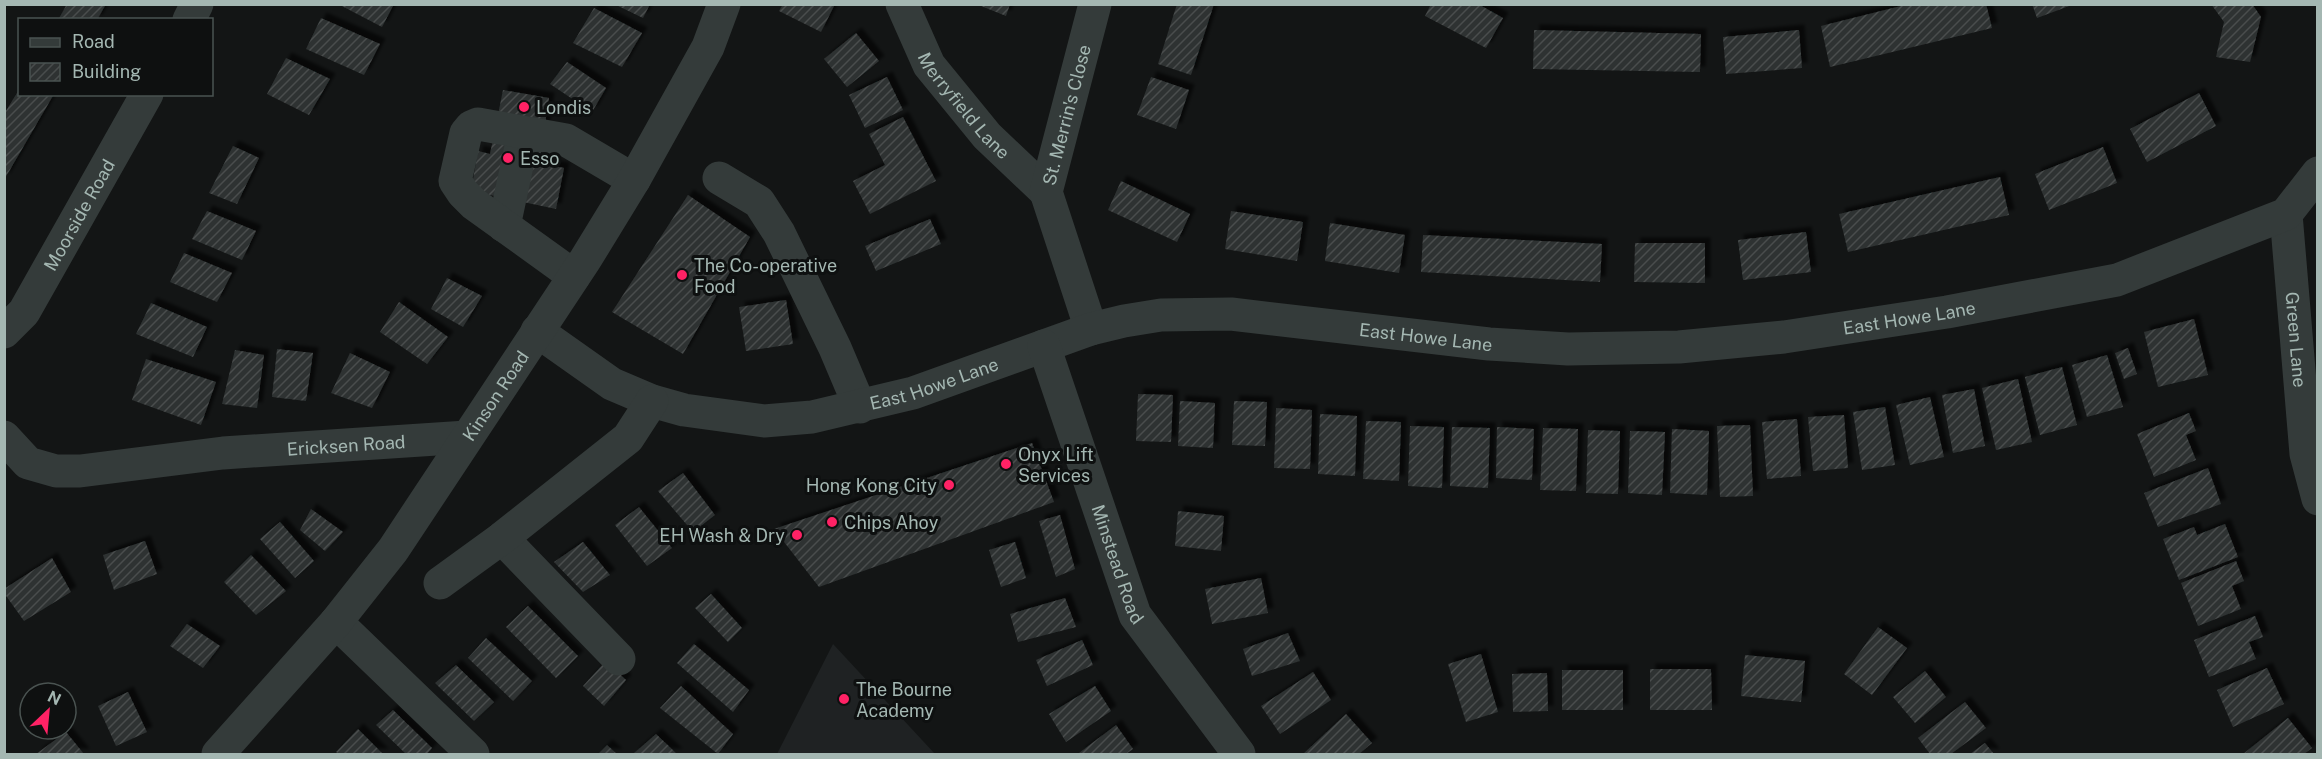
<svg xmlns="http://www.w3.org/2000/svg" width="2322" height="759" viewBox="0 0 2322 759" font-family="'Public Sans',sans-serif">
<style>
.built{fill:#1f2223}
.building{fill:url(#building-hatch);filter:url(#shadow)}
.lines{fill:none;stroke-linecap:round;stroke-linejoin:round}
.minor{stroke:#343b3a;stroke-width:33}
.poi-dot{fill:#ff2265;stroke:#0e1010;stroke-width:2}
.labels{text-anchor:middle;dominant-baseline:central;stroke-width:6;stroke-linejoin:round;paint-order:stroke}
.street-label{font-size:18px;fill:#a4b7b2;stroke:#0e1010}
.poi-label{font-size:18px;fill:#a4b7b2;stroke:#0e1010;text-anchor:start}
</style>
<defs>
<pattern id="building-hatch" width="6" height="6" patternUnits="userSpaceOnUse" patternTransform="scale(1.5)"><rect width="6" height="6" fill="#2e3232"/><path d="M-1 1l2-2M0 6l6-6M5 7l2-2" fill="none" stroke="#494d4d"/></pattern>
<filter id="shadow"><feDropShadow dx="5.5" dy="-5.5" stdDeviation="1.5" flood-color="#0009"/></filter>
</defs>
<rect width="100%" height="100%" fill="#131515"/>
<path class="built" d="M833,644L935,754H777Z"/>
<g class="building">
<path d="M67,4H106L97,20H58Z"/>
<path d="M338,4H394L382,27Z"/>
<path d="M614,4H650L643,18Z"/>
<path d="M783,4H835L821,32L779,11Z"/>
<path d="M976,4H1010L1006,16Z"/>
<path d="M1177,4H1214L1191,75L1158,64Z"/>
<path d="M1431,4H1478L1503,18L1486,48L1425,16Z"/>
<path d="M1909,4H1986L1992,28L1830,67L1821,26Z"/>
<path d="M2032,4H2072V5L2037,18Z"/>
<path d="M2211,4H2252L2261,17L2250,62L2216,57L2224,22Z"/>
<path d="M594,8L642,33L622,67L573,43Z"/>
<path d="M321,18L380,44L364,75L306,49Z"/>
<path d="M1534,30L1701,34L1700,72L1533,69Z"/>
<path d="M1799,30L1802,68L1726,74L1723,37Z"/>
<path d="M856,33L879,61L847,87L824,59Z"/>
<path d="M286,58L330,79L309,115L267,94Z"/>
<path d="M567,62L606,88L592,112L550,84Z"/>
<path d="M887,77L903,110L865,128L849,95Z"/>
<path d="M1151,77L1189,90L1176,129L1137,115Z"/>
<path d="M20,88V94H54L4,180V114Z"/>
<path d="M503,90L549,98L539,163L564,168L556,209L471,191L478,151L490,154Z"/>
<path d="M2199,93L2216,126L2147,162L2130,129Z"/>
<path d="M903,117L936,181L870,214L853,181L885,165L869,134Z"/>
<path d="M233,146L259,158L237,204L209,193Z"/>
<path d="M2103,147L2117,183L2049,210L2035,174Z"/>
<path d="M2000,177L2009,215L1848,252L1839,214Z"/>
<path d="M1121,181L1190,214L1177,242L1108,210Z"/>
<path d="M688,195L750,237L683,354L612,312Z"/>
<path d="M207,211L256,231L242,260L192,239Z"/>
<path d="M1231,211L1303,222L1297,261L1225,249Z"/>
<path d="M930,219L941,244L876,271L865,246Z"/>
<path d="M1330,223L1405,235L1399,273L1325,261Z"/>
<path d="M1806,232L1811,272L1743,280L1738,240Z"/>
<path d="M1423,235L1602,244L1600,282L1421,272Z"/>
<path d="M1635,243H1705V283L1634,282Z"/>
<path d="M184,253L232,273L217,302L170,282Z"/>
<path d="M447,278L482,296L463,327L431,309Z"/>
<path d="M786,300L793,344L746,351L739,307Z"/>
<path d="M399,302L448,337L427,364L380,332Z"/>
<path d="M151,303L207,327L193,357L136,334Z"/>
<path d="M2194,319L2208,375L2158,387L2144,332Z"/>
<path d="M2128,348L2137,374L2124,379L2115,353Z"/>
<path d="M277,349L313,353L306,401L272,397Z"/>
<path d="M235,350L264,355L257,408L222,404Z"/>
<path d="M350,353L390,372L372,408L331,393Z"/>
<path d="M2107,355L2123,407L2087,417L2072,365Z"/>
<path d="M146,359L216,382L201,425L132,400Z"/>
<path d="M2062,367L2077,425L2040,435L2025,377Z"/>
<path d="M2018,379L2032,442L1996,450L1982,388Z"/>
<path d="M1974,389L1985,446L1953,453L1942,395Z"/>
<path d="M1138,394L1173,395L1171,442L1136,441Z"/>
<path d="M1930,397L1944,457L1910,465L1896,405Z"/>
<path d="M1180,401L1215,403L1213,448L1178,446Z"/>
<path d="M1234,401L1267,402L1265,446L1232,445Z"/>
<path d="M1885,407L1895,465L1862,470L1853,412Z"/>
<path d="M1276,408L1312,410L1310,469L1274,468Z"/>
<path d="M2189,413L2196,431L2186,435L2196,460L2154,477L2137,434Z"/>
<path d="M1320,414L1357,416L1355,476L1318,474Z"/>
<path d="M1844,415L1848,468L1813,471L1808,417Z"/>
<path d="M1797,419L1801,476L1767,479L1762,422Z"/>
<path d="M1366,421L1401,422L1399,481L1363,479Z"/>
<path d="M1750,425L1753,496L1720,497L1717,426Z"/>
<path d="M1410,426L1444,427L1442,488L1408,486Z"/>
<path d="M1452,427L1490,428L1488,488L1450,486Z"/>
<path d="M1497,427L1534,429L1532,480L1496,478Z"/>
<path d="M1543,428L1578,429L1576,491L1540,490Z"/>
<path d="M1672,429L1709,431L1707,495L1670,493Z"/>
<path d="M1588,430L1620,431L1618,494L1586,493Z"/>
<path d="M1630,431L1665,432L1662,495L1628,493Z"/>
<path d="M1032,443L1054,502L819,587L774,529Z"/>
<path d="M2208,468L2221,504L2158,527L2144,493Z"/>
<path d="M683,473L715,515L693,532L658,491Z"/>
<path d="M639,507L672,548L647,566L615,525Z"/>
<path d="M311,509L343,532L325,551L300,530Z"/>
<path d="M1178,511L1224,516L1221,551L1175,546Z"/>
<path d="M1060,515L1075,569L1056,577L1039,521Z"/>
<path d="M280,522L314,561L295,578L260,539Z"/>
<path d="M2225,524L2238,557L2179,580L2163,539L2194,527L2197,535Z"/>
<path d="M145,541L157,574L114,590L103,555Z"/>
<path d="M583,542L610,575L583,592L554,562Z"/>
<path d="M1015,542L1026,578L1001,587L989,550Z"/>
<path d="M251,555L286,591L256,615L224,582Z"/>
<path d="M52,558L71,592L24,621L4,593V589Z"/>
<path d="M2236,561L2244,581L2232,586L2241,609L2198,626L2181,583Z"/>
<path d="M1261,578L1268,613L1212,624L1205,589Z"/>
<path d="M711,594L742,628L728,642L695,608Z"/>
<path d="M1065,598L1076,627L1018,642L1010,614Z"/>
<path d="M528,606L578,656L556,678L506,627Z"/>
<path d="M2255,616L2263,637L2249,642L2256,659L2209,677L2194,640Z"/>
<path d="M187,624L220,646L203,668L170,646Z"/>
<path d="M1878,627L1907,648L1872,695L1844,674Z"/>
<path d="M1288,633L1300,661L1252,676L1243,649Z"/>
<path d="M486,638L532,681L513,701L468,658Z"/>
<path d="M1082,640L1093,665L1047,686L1036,660Z"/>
<path d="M694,644L749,690L733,712L677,663Z"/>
<path d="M1481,654L1498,712L1466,722L1448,664Z"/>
<path d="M1745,655L1805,661L1801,702L1741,696Z"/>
<path d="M606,661L626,680L604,706L583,686Z"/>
<path d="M456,665L494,702L474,721L435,683Z"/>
<path d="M2267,668L2284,704L2233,727L2217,690Z"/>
<path d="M1650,669H1711L1712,710H1650Z"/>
<rect x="1562" y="670" width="61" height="40"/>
<path d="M1925,671L1946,697L1915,723L1893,697Z"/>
<path d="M1313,672L1331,700L1280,734L1261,706Z"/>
<path d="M1547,673L1548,711L1513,712L1512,674Z"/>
<path d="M681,686L733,734L718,754L660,708Z"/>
<path d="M1095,686L1111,711L1066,742L1049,714Z"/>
<path d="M128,692L147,732L116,746L98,706Z"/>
<path d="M1965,702L1986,728L1951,754H1930L1918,738Z"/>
<path d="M393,710L432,748L427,754H406L376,725Z"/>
<path d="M1346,714L1372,743L1359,754H1303Z"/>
<path d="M2288,718L2312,748L2304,754H2243Z"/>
<path d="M1116,725L1133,749L1126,754H1080L1079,753Z"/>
<path d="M358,729L383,754H339L336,752Z"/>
<path d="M66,732L84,754H36Z"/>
<path d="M656,734L677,754H633Z"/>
<path d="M1985,743L1994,754H1970Z"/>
<path d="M607,745L617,754H598Z"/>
</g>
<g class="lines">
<g class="minor">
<path id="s1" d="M902,4L929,65L987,136L1046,192"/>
<path d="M189,20L197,4"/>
<path d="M719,178L759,202L779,233L835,348L860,407"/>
<path id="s2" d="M2286,214L2306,454L2318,499"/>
<path d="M504,226L524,133"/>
<path d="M574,276L474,204L463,193L455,181L466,133L471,127L478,124L566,140L634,180"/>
<path id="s3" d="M1091,329L1046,192L1095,4"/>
<path id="s4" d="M537,331L612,384L652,401L684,410L764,421L812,417L913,393L1091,329L1124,321L1161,315L1231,314L1489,344L1568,349L1679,347L1784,337L1947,312L2117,280L2286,214L2318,173"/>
<path id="s5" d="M4,332L24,312L147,94"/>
<path id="s6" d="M1044,346L1135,615L1239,754"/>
<path id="s7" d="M4,437L28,463L56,471H80L223,453L467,437"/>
<path d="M502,538L619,659"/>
<path d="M440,583L502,538L628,438L652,401"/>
<path d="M336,622L473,754"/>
<path id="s8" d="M218,754L336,622L393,550L585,260L634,180L708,47L724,4"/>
</g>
</g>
<g class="poi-dot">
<circle cx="524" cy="107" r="6"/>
<circle cx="508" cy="158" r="6"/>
<circle cx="682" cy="275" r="6"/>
<circle cx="1006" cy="464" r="6"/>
<circle cx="949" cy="485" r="6"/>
<circle cx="832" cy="522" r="6"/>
<circle cx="797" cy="535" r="6"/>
<circle cx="844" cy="699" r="6"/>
</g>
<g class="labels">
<g class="street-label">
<text stroke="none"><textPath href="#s1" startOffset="120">Merryfield Lane</textPath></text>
<text stroke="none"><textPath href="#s3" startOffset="224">St. Merrin's Close</textPath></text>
<text stroke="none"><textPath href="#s5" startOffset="140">Moorside Road</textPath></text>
<text stroke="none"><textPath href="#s4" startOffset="1414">East Howe Lane</textPath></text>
<text stroke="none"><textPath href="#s4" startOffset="928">East Howe Lane</textPath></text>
<text stroke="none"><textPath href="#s2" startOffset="126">Green Lane</textPath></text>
<text stroke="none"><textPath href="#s4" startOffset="424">East Howe Lane</textPath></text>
<text stroke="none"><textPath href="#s8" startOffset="454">Kinson Road</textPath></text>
<text stroke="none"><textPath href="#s7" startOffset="356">Ericksen Road</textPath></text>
<text stroke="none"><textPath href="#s6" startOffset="230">Minstead Road</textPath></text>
</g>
<g class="poi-label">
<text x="536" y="107">Londis</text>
<text x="520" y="158">Esso</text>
<text x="694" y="265">The Co-operative<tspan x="694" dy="21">Food</tspan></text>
<text x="1018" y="454">Onyx Lift<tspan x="1018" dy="21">Services</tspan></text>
<text x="937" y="485" text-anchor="end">Hong Kong City</text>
<text x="844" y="522">Chips Ahoy</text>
<text x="785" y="535" text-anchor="end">EH Wash &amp; Dry</text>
<text x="856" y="689">The Bourne<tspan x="856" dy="21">Academy</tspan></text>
</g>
</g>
<rect width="2322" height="759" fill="none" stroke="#a4b7b2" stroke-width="12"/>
<rect x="18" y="18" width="195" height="78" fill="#0e1010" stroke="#4a5351" stroke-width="1.5"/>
<rect x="30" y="38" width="30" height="9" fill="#343b3a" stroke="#4a5351" stroke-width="1.5"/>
<text x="72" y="48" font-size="18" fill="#a4b7b2">Road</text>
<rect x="30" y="63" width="30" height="18" fill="url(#building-hatch)" stroke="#4a5351" stroke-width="1.5"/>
<text x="72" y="78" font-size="18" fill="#a4b7b2">Building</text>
<g transform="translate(48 711) rotate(26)"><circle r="28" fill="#0e1010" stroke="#4a5351" stroke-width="1.5"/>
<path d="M0-4.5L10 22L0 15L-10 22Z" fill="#ff2265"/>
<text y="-9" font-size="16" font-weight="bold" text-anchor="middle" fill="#a4b7b2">N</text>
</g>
</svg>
